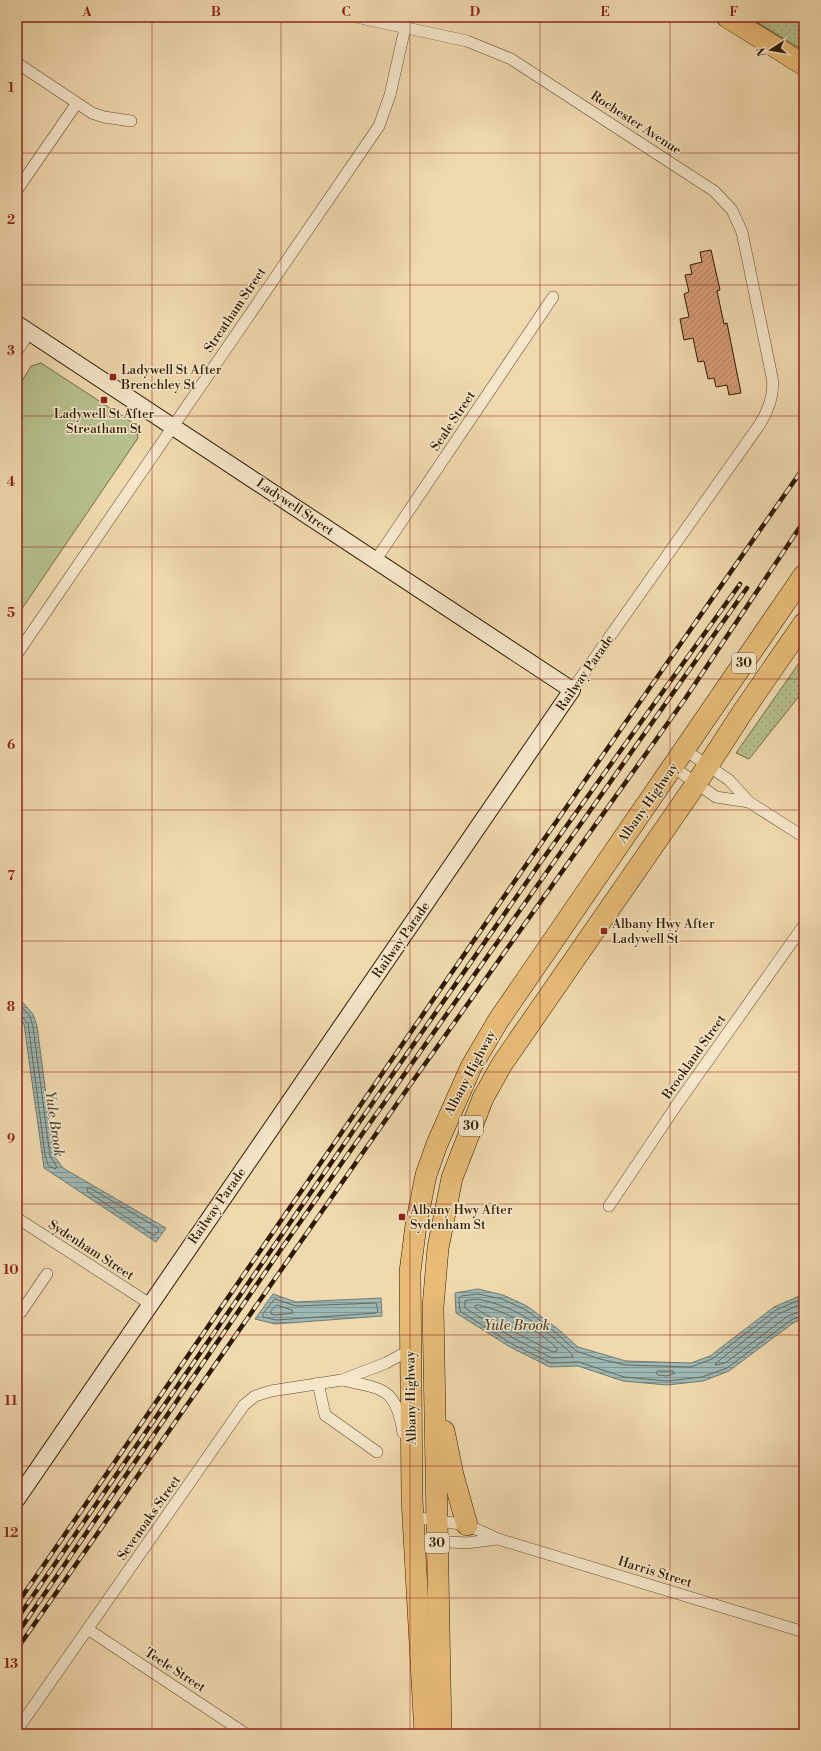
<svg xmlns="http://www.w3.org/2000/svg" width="821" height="1751" viewBox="0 0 821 1751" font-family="'Libre Bodoni',serif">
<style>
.grass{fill:url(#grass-dots);stroke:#726d46}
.park{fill:#b6c08d;stroke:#726d46}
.water{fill:url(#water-rules);stroke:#71796d}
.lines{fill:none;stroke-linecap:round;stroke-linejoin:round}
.shore{stroke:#66695a;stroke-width:1}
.building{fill:url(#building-hatch);stroke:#2d1a00}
.street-casing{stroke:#5e4a2c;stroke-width:12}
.secondary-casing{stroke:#2d1a00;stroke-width:18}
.highway-casing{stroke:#2d1a00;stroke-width:22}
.street{stroke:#f5e6ca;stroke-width:11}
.secondary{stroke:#f5e6ca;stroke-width:16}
.highway{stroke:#e8bc77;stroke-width:21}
.rail-casing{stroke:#2d1a00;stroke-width:4.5}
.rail{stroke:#f5e6ca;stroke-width:3;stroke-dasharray:9;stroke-linecap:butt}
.grid{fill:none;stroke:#8f2418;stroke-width:1;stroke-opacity:0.55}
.poi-dot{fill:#8f2418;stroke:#f5e6ca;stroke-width:1.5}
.labels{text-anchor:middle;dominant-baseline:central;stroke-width:3;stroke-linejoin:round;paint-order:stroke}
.shield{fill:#f5e6ca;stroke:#69573d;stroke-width:1}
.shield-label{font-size:12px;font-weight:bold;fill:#2d1a00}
.street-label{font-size:13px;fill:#2d1a00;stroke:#f5e6ca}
.poi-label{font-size:13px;fill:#2d1a00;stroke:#f5e6ca;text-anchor:start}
.water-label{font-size:14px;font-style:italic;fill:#4f4936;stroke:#f5e6ca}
.neatline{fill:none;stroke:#8f2418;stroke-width:1.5}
.grid-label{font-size:13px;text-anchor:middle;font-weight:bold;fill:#8f2418}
</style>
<defs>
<pattern id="grass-dots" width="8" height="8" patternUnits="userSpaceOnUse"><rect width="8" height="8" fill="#b6c08d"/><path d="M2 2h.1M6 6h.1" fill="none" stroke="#9da478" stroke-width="1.8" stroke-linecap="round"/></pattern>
<pattern id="water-rules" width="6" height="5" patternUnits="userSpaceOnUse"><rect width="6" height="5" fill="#9eb8b5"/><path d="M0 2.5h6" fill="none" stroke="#819591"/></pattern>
<pattern id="building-hatch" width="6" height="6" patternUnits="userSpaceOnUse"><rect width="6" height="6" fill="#d69c77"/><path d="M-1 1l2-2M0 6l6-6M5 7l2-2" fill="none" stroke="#ae7e5f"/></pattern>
</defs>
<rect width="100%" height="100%" fill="#f0d9ae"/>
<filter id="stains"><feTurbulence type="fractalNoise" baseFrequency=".005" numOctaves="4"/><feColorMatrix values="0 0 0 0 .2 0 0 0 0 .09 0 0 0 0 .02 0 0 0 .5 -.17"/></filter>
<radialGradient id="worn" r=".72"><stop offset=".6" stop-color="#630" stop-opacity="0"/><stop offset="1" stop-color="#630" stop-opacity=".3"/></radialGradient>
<g class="grass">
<path d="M749,17H804V51Z"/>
<path d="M804,656V690L749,759L736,753Z"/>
</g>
<path class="park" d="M41,363L136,425L138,438L17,616V389L31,366Z"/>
<g class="water">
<path d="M17,996L33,1014L37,1026L54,1156L63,1168L166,1228L156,1242L44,1168L24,1024L17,1018Z"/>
<path d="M478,1289L503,1295L527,1306L558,1329L578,1347L626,1361L691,1363L710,1356L774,1307L804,1294V1318L793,1323L729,1371L703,1381L667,1385L623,1381L578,1366L550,1367L510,1347L456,1313L455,1293Z"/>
<path d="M273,1294L296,1302L381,1298L382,1316L275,1324L255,1319Z"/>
</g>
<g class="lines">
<g class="shore">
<path d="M17,1002L30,1016L33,1027L50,1156L57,1167L55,1169L48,1165L45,1155L28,1023L21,1016L17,1015"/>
<path d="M90,1188L158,1228L159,1231L155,1235H153L88,1192L87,1189Z"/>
<path d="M804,1298L776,1310L712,1359L691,1367L626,1365L600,1359L576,1351L555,1332L526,1310L502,1299L478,1294L461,1296L459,1298L460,1311L512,1344L551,1363L579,1362L624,1377L667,1381L702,1377L727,1368L791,1320L804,1315"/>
<path d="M275,1299L296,1306L376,1303L378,1311L376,1313L276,1320L263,1317V1314Z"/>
<path d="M478,1299C520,1308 541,1326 572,1354L573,1357L552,1358L515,1339L465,1308V1301Z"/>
<path d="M804,1303L778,1314L716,1363L715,1365L725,1363L788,1316L804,1310"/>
<path d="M277,1305L292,1310L293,1313L276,1315L271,1314V1311Z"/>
<path d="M478,1305C510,1312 532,1326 557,1348V1351L553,1352L518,1334L475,1308V1306Z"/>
<path d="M658,1371H673L675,1373L667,1376L658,1375L656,1373Z"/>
</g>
</g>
<path class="building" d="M711,250L720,290L717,291L724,324L727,323L741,393L729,395L727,385L716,387L714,378L708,379L704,361L698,362L693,338L684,340L680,319L689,317L684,294L689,292L685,275L692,274L690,265L702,262L700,252Z"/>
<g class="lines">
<g class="street-casing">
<g id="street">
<path d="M356,17L467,41L511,59L714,191L732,210L742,232L772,377C775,394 769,409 760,424L572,690"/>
<path d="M17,63L92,113L104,117L131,121"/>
<path d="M17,190L77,103"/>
<path d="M17,351L29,333"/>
<path d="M375,561L553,297"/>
<path d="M17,654L379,126L390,95L405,28"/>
<path d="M685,750L729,780L749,802L804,837"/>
<path d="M673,767L716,797L749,802"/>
<path d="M609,1206L678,1103L804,925"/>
<path d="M17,1218L150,1304"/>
<path d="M17,1314L21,1312L47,1274"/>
<path d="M342,1380C383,1389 396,1387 403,1433"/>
<path d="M318,1383L325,1415L377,1452"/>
<path d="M413,1517L467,1525L498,1539L804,1632"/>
<path d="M414,1540L467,1543L497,1539"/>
<path d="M89,1630L246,1734"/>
<path d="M17,1730L244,1405L255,1396L271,1391L342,1380L386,1363L410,1350"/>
</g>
</g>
<g class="secondary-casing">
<path id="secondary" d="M17,324L572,690L17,1499"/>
</g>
<g class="highway-casing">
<g id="highway">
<path d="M727,17L804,65"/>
<path d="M444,1431L453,1475L467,1525"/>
<path d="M425,1734L412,1499L410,1272L416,1225L426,1175L437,1144L471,1067L498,1021L804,575"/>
<path d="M441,1734L433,1307L438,1248L452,1178L483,1098L502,1064L696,784L742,713L804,623"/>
</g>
</g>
<use href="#street" class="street"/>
<use href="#secondary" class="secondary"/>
<use href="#highway" class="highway"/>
<g class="rail-casing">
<g id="rail">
<path d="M17,1604L510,888L804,467"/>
<path d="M17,1619L358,1124L540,863L740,584"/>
<path d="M17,1634L284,1245L747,588"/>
<path d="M17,1649L410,1085L685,699L804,521"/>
</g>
</g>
<use href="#rail" class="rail"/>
</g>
<path class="grid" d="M152,17V1734M281,17V1734M410,17V1734M540,17V1734M670,17V1734M17,153H804M17,285H804M17,416H804M17,547H804M17,679H804M17,810H804M17,941H804M17,1072H804M17,1204H804M17,1335H804M17,1466H804M17,1598H804"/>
<g class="poi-dot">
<rect x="109" y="373" width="8" height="8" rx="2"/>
<rect x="100" y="396" width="8" height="8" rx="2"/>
<rect x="600" y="927" width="8" height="8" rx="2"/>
<rect x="398" y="1213" width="8" height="8" rx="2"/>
</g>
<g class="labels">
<g class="shield">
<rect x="732" y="653" width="24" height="20" rx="3"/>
<rect x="459" y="1116" width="24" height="20" rx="3"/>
<rect x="425" y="1533" width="24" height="20" rx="3"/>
</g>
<g class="shield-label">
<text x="744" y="663">30</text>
<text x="471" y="1126">30</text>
<text x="437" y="1543">30</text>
</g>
<g class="street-label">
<text transform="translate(636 123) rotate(33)">Rochester Avenue</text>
<text transform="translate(235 310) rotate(-56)">Streatham Street</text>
<text transform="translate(453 421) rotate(-56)">Seale Street</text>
<text transform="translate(295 507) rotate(34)">Ladywell Street</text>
<text transform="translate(585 673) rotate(-55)">Railway Parade</text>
<text transform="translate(648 803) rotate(-55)">Albany Highway</text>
<text transform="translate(401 940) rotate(-55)">Railway Parade</text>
<text transform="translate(694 1057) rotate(-55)">Brookland Street</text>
<text transform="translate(470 1073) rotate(-62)">Albany Highway</text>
<text transform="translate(217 1206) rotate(-55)">Railway Parade</text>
<text transform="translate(91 1250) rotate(33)">Sydenham Street</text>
<text transform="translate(411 1398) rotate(-91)">Albany Highway</text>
<text transform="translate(149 1518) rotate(-55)">Sevenoaks Street</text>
<text transform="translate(655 1572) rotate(17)">Harris Street</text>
<text transform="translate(175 1670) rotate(33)">Teele Street</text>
</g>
<g class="poi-label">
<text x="121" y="370">Ladywell St After<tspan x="121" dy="15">Brenchley St</tspan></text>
<text x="104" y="414" text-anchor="middle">Ladywell St After<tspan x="104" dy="15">Streatham St</tspan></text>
<text x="612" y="924">Albany Hwy After<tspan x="612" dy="15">Ladywell St</tspan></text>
<text x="410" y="1210">Albany Hwy After<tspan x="410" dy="15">Sydenham St</tspan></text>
</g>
<g class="water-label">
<text transform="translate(54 1124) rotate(82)">Yule Brook</text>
<text x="517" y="1326">Yule Brook</text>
</g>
</g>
<rect width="821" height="1751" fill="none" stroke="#f0d9ae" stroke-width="44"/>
<g transform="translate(771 50) rotate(258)" stroke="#f5e6ca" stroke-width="3" paint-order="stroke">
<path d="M0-3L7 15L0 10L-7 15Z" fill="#2d1a00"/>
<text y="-6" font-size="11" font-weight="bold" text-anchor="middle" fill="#2d1a00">N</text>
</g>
<rect x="22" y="22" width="777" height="1707" class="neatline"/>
<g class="grid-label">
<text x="87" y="16">A</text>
<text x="216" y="16">B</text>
<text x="346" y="16">C</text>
<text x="475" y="16">D</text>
<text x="605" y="16">E</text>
<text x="734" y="16">F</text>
<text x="11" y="92">1</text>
<text x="11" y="224">2</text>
<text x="11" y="355">3</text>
<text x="11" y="486">4</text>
<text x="11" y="617">5</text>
<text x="11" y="749">6</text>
<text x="11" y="880">7</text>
<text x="11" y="1011">8</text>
<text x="11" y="1143">9</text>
<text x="11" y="1274">10</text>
<text x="11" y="1405">11</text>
<text x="11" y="1537">12</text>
<text x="11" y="1668">13</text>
</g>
<rect width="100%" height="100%" filter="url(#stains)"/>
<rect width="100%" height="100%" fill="url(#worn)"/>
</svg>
